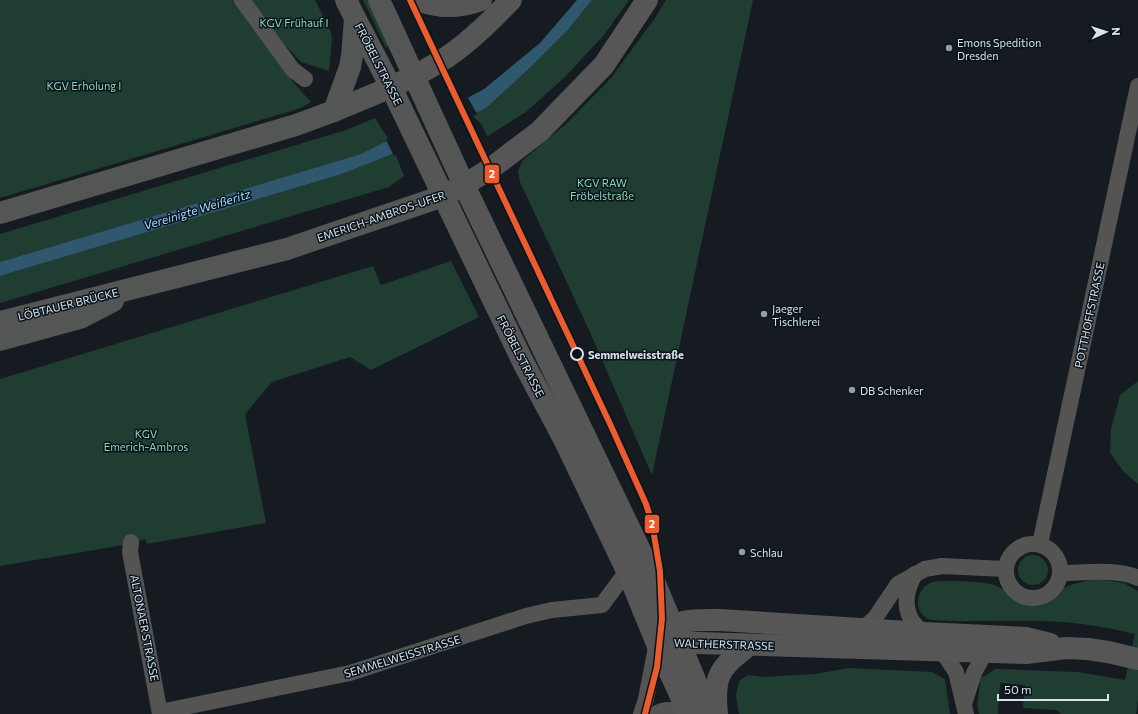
<svg xmlns="http://www.w3.org/2000/svg" width="1138" height="714" viewBox="0 0 1138 714" font-family="Commissioner,sans-serif">
<style>
.green{fill:#1f3d31}
.water{fill:#2f576e}
.pier{fill:#151b21}
.lines{fill:none;stroke-linecap:round;stroke-linejoin:round}
.minor{stroke:#545453;stroke-width:16}
.secondary{stroke:#565656;stroke-width:22}
.primary{stroke:#545555;stroke-width:22}
.tram-1-casing{stroke:#08131c;stroke-width:9}
.tram-1{stroke:#eb5b2d;stroke-width:6}
.poi-dot{fill:#969da3;stroke:#08131c;stroke-width:1.5}
.stop-dot{fill:#08131c;stroke:#dbe3e9;stroke-width:2}
.labels{text-anchor:middle;dominant-baseline:central;stroke-width:3;stroke-linejoin:round;paint-order:stroke}
.park-label{font-size:11px;fill:#8ad8b4;stroke:#08131c}
.poi-label{font-size:11px;fill:#dbe3e9;stroke:#08131c;text-anchor:start}
.street-label{font-size:11px;fill:#dbe3e9;stroke:#08131c}
.stop-label{font-size:11px;font-weight:bold;fill:#dbe3e9;stroke:#08131c;text-anchor:start}
.water-label{font-size:12px;font-style:italic;fill:#a0d8fa;stroke:#08131c}
.line-badge{stroke:#08131c;stroke-width:1.5}
.badge-label{font-size:11px;text-anchor:middle;font-weight:bold;fill:#fff}
</style>
<rect width="100%" height="100%" fill="#151b21"/>
<g class="green">
<path d="M0,0H234L293,82L311,102L301,108L0,198Z"/>
<path d="M249,0H315L331,32L332,39L329,71L301,62L267,26Z"/>
<path d="M363,0H371L392,44L386,48Z"/>
<path d="M592,0H629L604,35L565,77L526,112L491,134L487,136L482,125L472,115L486,108L531,67L567,31Z"/>
<path d="M666,0H753L652,475L589,330L520,182L518,171L522,161L568,122L611,78L655,18Z"/>
<path d="M375,118L389,140L361,154L0,262V234L346,130Z"/>
<path d="M395,153L404,176L389,187L0,303V276L342,174Z"/>
<path d="M451,261L479,317L371,370L350,357L272,382L245,414L266,523L147,544L145,539L124,545L0,566V379L373,266L381,285Z"/>
<path d="M1138,381V484L1124,472L1110,453L1111,429L1120,395Z"/>
<circle cx="1033" cy="570" r="15"/>
<path d="M1099,579L1124,583L1138,591V700L1136,714H1061L1056,710L1023,708L1025,685L1000,683L998,714H979L977,705L981,677L985,676L995,669L1078,672L1125,680L1135,634C1104,626 1074,622 1042,621C1005,620 968,622 932,620C929,619 926,618 924,616C913,607 918,588 930,583C937,579 983,582 991,584C1012,590 1013,606 1041,603C1050,602 1054,593 1061,589C1073,583 1086,581 1099,579Z"/>
<path d="M848,668L932,672L945,679L950,714H739L736,695L739,681L748,675L763,677L816,674Z"/>
</g>
<path class="water" d="M577,0H592L567,31L531,67L486,108L395,153L342,174L0,276V262L361,154L389,140L484,89L540,43Z"/>
<path class="pier" d="M467,96L477,114L394,156L386,140Z"/>
<g class="lines">
<g class="minor">
<path d="M242,0L293,70L305,79"/>
<path d="M131,542L130,552L160,714"/>
<circle cx="1033" cy="571" r="27"/>
<path d="M1040,544L1138,86"/>
<path d="M1060,573C1084,573 1117,568 1138,578"/>
<path d="M915,574C907,588 903,604 911,619C914,625 920,629 924,633"/>
<path d="M862,630L875,618L898,584L925,569L942,566L1005,569"/>
<path d="M942,651L956,672L966,714"/>
<path d="M964,704L974,673L985,653"/>
<path d="M160,712L350,673L526,616L552,610L602,605L627,571"/>
<path d="M641,714L646,699L657,642"/>
<path d="M655,714C665,708 674,709 684,714"/>
</g>
<g class="secondary">
<path d="M417,0C438,8 460,8 481,0"/>
<path d="M647,0L604,65L539,132L490,169L464,185L649,569L709,714"/>
<path d="M355,18L391,87L523,362L565,441L629,575L660,651L689,714"/>
<path d="M334,111C372,95 412,80 447,57C471,41 491,21 511,0"/>
<path d="M662,636C666,633 670,627 674,625C688,619 705,620 720,620L924,633L1026,638L1050,644"/>
<path d="M666,642L1026,653L1066,648L1088,649L1108,652L1138,659"/>
<path d="M717,714C713,675 719,669 749,645"/>
</g>
<g class="primary">
<path d="M0,213L296,125L334,111L350,67L352,56L355,18L346,0"/>
<path d="M0,322L287,249L443,196L464,185L379,0"/>
<path d="M0,340L80,318L113,301"/>
</g>
<g class="tram-1-casing">
<path id="tram-1" d="M410,0L611,426L646,504L652,523L660,571L662,619L657,667L645,714"/>
</g>
<use href="#tram-1" class="tram-1"/>
</g>
<g class="poi-dot">
<circle cx="949" cy="48" r="4"/>
<circle cx="764" cy="314" r="4"/>
<circle cx="852" cy="390" r="4"/>
<circle cx="742" cy="552" r="4"/>
</g>
<circle class="stop-dot" cx="577" cy="354" r="6"/>
<g class="labels">
<g class="park-label">
<text x="294" y="22">KGV Frühauf I</text>
<text x="84" y="85">KGV Erholung I</text>
<text x="602" y="182">KGV RAW<tspan x="602" dy="13">Fröbelstraße</tspan></text>
<text x="146" y="433">KGV<tspan x="146" dy="13">Emerich-Ambros</tspan></text>
</g>
<g class="poi-label">
<text x="957" y="42">Emons Spedition<tspan x="957" dy="13">Dresden</tspan></text>
<text x="772" y="308">Jaeger<tspan x="772" dy="13">Tischlerei</tspan></text>
<text x="860" y="390">DB Schenker</text>
<text x="750" y="552">Schlau</text>
</g>
<g class="street-label">
<text transform="translate(379 64) rotate(63)">FRÖBELSTRASSE</text>
<text transform="translate(381 216) rotate(-19)">EMERICH-AMBROS-UFER</text>
<text transform="translate(68 304) rotate(-14)">LÖBTAUER BRÜCKE</text>
<text transform="translate(1089 315) rotate(-78)">POTTHOFFSTRASSE</text>
<text transform="translate(521 356) rotate(63)">FRÖBELSTRASSE</text>
<text transform="translate(145 628) rotate(79)">ALTONAER STRASSE</text>
<text transform="translate(724 644) rotate(2)">WALTHERSTRASSE</text>
<text transform="translate(402 656) rotate(-17)">SEMMELWEISSTRASSE</text>
</g>
<g class="stop-label">
<text x="588" y="354">Semmelweisstraße</text>
</g>
<g class="water-label">
<text transform="translate(197 209) rotate(-17)">Vereinigte Weißeritz</text>
</g>
</g>
<g class="line-badge">
<rect x="484" y="164" width="16" height="20" rx="4" fill="#eb5b2d"/>
<rect x="644" y="514" width="16" height="20" rx="4" fill="#eb5b2d"/>
</g>
<g class="badge-label">
<text x="492" y="178">2</text>
<text x="652" y="528">2</text>
</g>
<g transform="translate(1106 32) rotate(87)" stroke="#08131c" stroke-width="3" paint-order="stroke">
<path d="M0-3L7 15L0 10L-7 15Z" fill="#dbe3e9"/>
<text y="-6" font-size="11" font-weight="bold" text-anchor="middle" fill="#dbe3e9">N</text>
</g>
<path d="M998 694v6h110v-6" fill="none" stroke="#dbe3e9" stroke-width="2"/>
<text x="1004" y="694" font-size="12" fill="#dbe3e9" stroke="#08131c" stroke-width="3" paint-order="stroke">50 m</text>
</svg>
